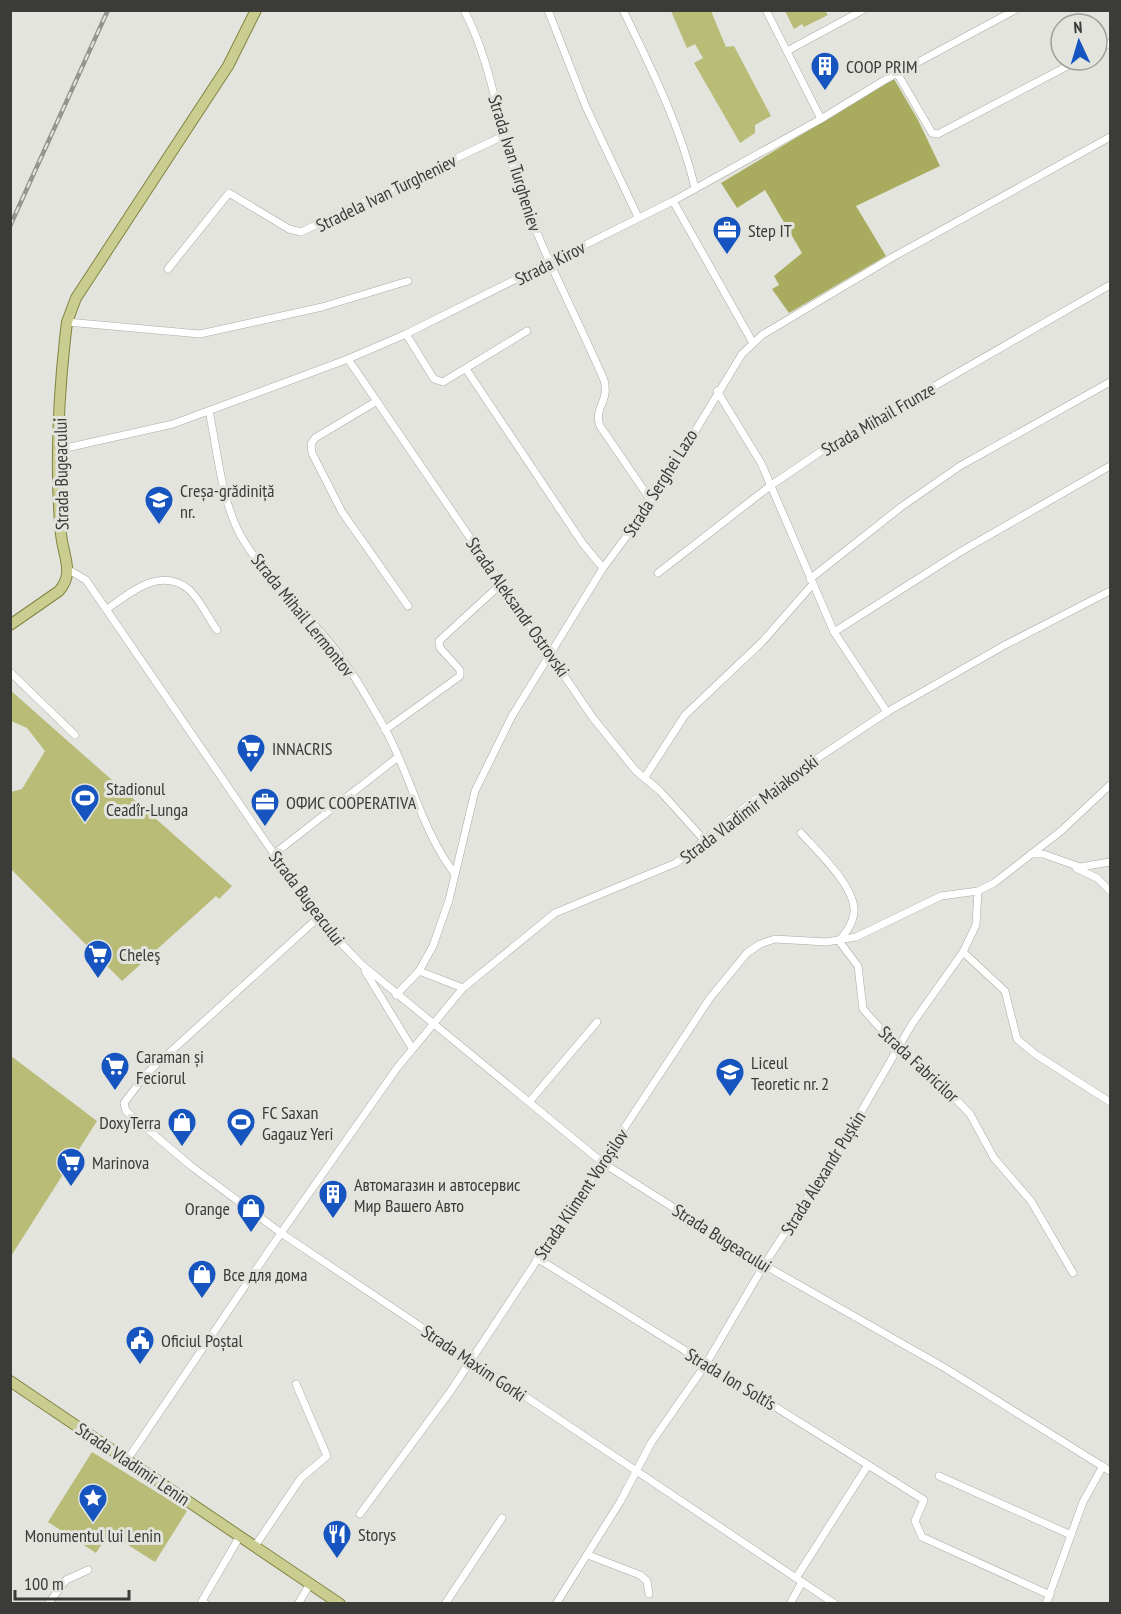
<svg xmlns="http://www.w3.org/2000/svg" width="1121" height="1614" viewBox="0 0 1121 1614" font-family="'PT Sans Narrow',sans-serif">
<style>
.green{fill:#b9bc77}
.forest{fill:#a9ac5f}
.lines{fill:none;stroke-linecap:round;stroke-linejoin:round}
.minor-casing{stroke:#aaaba4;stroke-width:8}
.primary-casing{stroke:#818441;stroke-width:12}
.minor{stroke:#fff;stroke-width:7}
.primary{stroke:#cacd90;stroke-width:10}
.rail-casing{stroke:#94958f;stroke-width:4.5}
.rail{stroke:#e3e4dd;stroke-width:2;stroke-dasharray:7;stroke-linecap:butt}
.labels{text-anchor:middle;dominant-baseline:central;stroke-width:6;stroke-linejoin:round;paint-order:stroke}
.poi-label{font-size:18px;fill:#3b3b38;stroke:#e3e4dd;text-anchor:start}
.street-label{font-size:18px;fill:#3b3b38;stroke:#e3e4dd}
</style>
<rect width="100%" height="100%" fill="#e3e4dd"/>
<g class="green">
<path d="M671,11H711L726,47L734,46L771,116L755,125V133L740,143L694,63L703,58L695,44L687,48Z"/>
<path d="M785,11H825L828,15L804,27L802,24L794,29Z"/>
<path d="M10,690L232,886L219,899L216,896L122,981L11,869V792L22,789L45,751L27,728L11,721Z"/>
<path d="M11,1056L97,1121L11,1256Z"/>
<path d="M92,1452L187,1511L155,1562L109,1533L96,1553L48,1522Z"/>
</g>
<path class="forest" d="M894,79L918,120L940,166L856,206L886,256L789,313L772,289L779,285L774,276L802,253L765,190L737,208L721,183Z"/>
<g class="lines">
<g class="minor-casing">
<g id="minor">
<path d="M464,10C492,63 498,124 517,180C540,249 575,313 604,380C610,402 593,408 600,426L652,502"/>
<path d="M548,10L586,107L638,217"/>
<path d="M623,10C651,68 680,125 695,188"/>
<path d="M766,10L821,119"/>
<path d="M1097,50L1110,43"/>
<path d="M787,51L863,10"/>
<path d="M897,73L932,133L938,134L1079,60"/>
<path d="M673,201L753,343"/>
<path d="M168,269L229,193L289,229L301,232L503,136"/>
<path d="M67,322L200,334L322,307L408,281"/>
<path d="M406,334L434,379L443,382L527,331"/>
<path d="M348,359L593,718L636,771L660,791L705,841"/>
<path d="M466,369L583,544L603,568"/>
<path d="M717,391L761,463L834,632L887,712"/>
<path d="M377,401L315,438L311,444L312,453L342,512L408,606"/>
<path d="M209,411C218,453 221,501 242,538C264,575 297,604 324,636C348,663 366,696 384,727C411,775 421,830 455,874"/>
<path d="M57,450L173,424L348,359L406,334L673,201L821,119L883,81L1015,10"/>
<path d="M69,570L86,580L274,854L338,940L361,964L603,1163L764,1265L945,1368L1110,1471"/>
<path d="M658,573L770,486L820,452L1110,285"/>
<path d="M810,579L901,507L960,466L1110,382"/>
<path d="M107,609C130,593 159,567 187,588C199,597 208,618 217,630"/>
<path d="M834,632L960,552L1110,466"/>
<path d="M10,672L75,735"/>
<path d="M385,730L460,676V670L440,648L439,641L501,584"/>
<path d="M645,777L685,715L763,641L812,585"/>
<path d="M801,833C817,851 856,887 854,912C853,924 846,932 839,941L858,966L863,1009L888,1037L925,1067L970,1114L994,1158L1031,1201L1073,1273"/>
<path d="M274,854L398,757"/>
<path d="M1031,854H1043L1080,867L1110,862"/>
<path d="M1076,868L1097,878L1110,891"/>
<path d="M320,916L146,1074L124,1103L126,1111L191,1166L281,1233L835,1604"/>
<path d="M963,952L1005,991L1017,1039L1035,1054L1110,1102"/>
<path d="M365,971L412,1048"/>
<path d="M419,971L463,988"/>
<path d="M396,995L419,971L433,946L449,900L475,791L512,716L603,568L652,502L742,354L762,335L893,257L1110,137"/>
<path d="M530,1101L597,1022"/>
<path d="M537,1258L924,1500L915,1521L922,1537L1050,1595"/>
<path d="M127,1460L281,1233L397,1068L463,988L555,913L676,863L750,803L887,712L1005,645L1110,591"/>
<path d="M939,1476L1071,1535"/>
<path d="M360,1514L450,1392L710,998L747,953L760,944L775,939L826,942L856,937L941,896L978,891L994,883L1061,831L1110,785"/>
<path d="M255,1546L301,1478L327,1456L296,1384"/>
<path d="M588,1555L640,1575L647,1581L649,1594"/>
<path d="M796,1578L868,1465"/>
<path d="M48,1604L66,1580L88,1570"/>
<path d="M206,1604L202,1601L240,1536"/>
<path d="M298,1604L310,1584"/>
<path d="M445,1604L502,1518"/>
<path d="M556,1604L620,1502L651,1443L706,1364L764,1265L847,1136L912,1024L963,952L976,925L978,891"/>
<path d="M790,1604L802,1582"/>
<path d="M1046,1604L1083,1502L1103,1466"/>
</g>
</g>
<g class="primary-casing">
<g id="primary">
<path d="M10,625L59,591C75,573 63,556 61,534C55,470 58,404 65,339L67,322L76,298L228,66L256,10"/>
<path d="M10,1381L340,1604"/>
</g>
</g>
<use href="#minor" class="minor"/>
<use href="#primary" class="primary"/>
<g class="rail-casing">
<path id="rail" d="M10,226L108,10"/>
</g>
<use href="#rail" class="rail"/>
</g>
<defs>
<g id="building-pin" transform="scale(1.5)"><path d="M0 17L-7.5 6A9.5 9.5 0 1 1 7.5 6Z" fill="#1655c0" stroke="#e3e4dd"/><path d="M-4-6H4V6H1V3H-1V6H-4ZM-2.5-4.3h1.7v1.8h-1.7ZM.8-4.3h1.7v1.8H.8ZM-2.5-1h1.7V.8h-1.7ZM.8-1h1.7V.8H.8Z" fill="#fff"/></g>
<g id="office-pin" transform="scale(1.5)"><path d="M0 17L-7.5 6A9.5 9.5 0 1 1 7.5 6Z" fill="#1655c0" stroke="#e3e4dd"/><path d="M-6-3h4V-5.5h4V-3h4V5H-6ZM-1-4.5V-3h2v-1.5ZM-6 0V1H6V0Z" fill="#fff"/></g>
<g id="school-pin" transform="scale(1.5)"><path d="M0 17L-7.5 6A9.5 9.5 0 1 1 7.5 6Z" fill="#1655c0" stroke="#e3e4dd"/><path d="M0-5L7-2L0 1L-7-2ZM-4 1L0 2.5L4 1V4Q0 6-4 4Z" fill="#fff"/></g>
<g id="supermarket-pin" transform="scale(1.5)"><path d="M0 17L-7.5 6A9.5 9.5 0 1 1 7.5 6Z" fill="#1655c0" stroke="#e3e4dd"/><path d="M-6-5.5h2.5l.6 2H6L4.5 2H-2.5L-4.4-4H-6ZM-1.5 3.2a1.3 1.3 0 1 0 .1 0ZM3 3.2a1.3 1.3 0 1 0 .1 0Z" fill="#fff"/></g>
<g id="stadium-pin" transform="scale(1.5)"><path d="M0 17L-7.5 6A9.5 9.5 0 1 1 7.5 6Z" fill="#1655c0" stroke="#e3e4dd"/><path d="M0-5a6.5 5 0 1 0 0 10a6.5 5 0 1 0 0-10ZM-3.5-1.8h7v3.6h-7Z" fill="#fff"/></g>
<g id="shop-pin" transform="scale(1.5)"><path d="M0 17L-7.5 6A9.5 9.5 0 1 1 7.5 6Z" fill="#1655c0" stroke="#e3e4dd"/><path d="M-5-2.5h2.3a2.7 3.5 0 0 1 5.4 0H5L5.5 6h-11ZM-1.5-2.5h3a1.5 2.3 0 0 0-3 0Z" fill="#fff"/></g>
<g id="civic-pin" transform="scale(1.5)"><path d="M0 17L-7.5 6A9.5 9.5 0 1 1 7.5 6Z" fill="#1655c0" stroke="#e3e4dd"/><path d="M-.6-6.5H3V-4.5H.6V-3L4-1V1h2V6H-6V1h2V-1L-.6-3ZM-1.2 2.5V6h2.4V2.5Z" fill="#fff"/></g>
<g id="sight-pin" transform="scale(1.5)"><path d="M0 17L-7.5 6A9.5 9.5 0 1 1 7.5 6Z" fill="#1655c0" stroke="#e3e4dd"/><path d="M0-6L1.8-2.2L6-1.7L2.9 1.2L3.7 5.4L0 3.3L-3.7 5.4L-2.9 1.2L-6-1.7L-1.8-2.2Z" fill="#fff"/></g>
<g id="restaurant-pin" transform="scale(1.5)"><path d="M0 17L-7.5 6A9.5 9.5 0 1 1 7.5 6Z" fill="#1655c0" stroke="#e3e4dd"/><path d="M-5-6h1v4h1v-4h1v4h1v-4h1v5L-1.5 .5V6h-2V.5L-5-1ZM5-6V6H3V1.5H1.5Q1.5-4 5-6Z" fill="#fff"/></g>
</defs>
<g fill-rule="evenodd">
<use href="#building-pin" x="825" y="66"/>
<use href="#office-pin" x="727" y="230"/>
<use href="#school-pin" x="159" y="500"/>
<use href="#supermarket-pin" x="251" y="748"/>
<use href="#stadium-pin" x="85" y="798"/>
<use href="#office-pin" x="265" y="802"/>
<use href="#supermarket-pin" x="98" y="954"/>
<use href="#supermarket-pin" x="115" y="1066"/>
<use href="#school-pin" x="730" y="1072"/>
<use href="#shop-pin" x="182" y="1122"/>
<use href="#stadium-pin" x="241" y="1122"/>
<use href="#supermarket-pin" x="71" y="1162"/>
<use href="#building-pin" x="333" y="1194"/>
<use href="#shop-pin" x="251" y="1208"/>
<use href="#shop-pin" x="202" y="1274"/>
<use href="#civic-pin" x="140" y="1340"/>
<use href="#sight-pin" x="93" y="1498"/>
<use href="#restaurant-pin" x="337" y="1534"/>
</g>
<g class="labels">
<g class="poi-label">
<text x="846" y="66">COOP PRIM</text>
<text x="748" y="230">Step IT</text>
<text x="180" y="490">Creșa-grădiniță<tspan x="180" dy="21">nr.</tspan></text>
<text x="272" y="748">INNACRIS</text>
<text x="106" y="788">Stadionul<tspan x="106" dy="21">Ceadîr-Lunga</tspan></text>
<text x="286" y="802">ОФИС COOPERATIVA</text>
<text x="119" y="954">Cheleş</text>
<text x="136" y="1056">Caraman și<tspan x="136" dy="21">Feciorul</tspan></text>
<text x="751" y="1062">Liceul<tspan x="751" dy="21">Teoretic nr. 2</tspan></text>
<text x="262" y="1112">FC Saxan<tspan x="262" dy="21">Gagauz Yeri</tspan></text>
<text x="161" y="1122" text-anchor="end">DoxyTerra</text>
<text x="92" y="1162">Marinova</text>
<text x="354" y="1184">Автомагазин и автосервис<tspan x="354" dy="21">Мир Вашего Авто</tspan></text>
<text x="230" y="1208" text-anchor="end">Orange</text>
<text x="223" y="1274">Все для дома</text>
<text x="161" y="1340">Oficiul Poștal</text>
<text x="358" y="1534">Storys</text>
<text x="93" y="1535" text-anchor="middle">Monumentul lui Lenin</text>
</g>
<g class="street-label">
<text transform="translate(515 163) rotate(73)">Strada Ivan Turgheniev</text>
<text transform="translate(386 193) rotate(-26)">Stradela Ivan Turgheniev</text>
<text transform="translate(550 263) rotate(-27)">Strada Kirov</text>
<text transform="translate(878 419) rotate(-30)">Strada Mihail Frunze</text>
<text transform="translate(61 474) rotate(-91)">Strada Bugeacului</text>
<text transform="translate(660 483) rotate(-58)">Strada Serghei Lazo</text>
<text transform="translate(518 607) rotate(55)">Strada Aleksandr Ostrovski</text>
<text transform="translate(303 615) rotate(51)">Strada Mihail Lermontov</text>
<text transform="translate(749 809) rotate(-37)">Strada Vladimir Maiakovski</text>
<text transform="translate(307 898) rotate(53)">Strada Bugeacului</text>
<text transform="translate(919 1064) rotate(43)">Strada Fabricilor</text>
<text transform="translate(823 1173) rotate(-58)">Strada Alexandr Pușkin</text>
<text transform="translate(581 1194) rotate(-56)">Strada Kliment Voroșilov</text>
<text transform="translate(722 1238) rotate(32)">Strada Bugeacului</text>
<text transform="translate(474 1363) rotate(34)">Strada Maxim Gorki</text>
<text transform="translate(731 1379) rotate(31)">Strada Ion Soltîs</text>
<text transform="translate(133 1464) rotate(34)">Strada Vladimir Lenin</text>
</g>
</g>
<rect width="1121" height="1614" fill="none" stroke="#3b3b38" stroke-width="24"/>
<g transform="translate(1079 42) rotate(356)"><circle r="28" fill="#e3e4dd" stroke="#a0a09b" stroke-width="1.5"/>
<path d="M0-4.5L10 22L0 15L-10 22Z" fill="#1655c0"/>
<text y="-9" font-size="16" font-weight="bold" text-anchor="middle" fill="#3b3b38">N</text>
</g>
<path d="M15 1590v9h114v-9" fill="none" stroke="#3b3b38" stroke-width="3"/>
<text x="24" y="1590" font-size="18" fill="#3b3b38" stroke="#e3e4dd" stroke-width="4.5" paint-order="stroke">100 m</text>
</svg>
